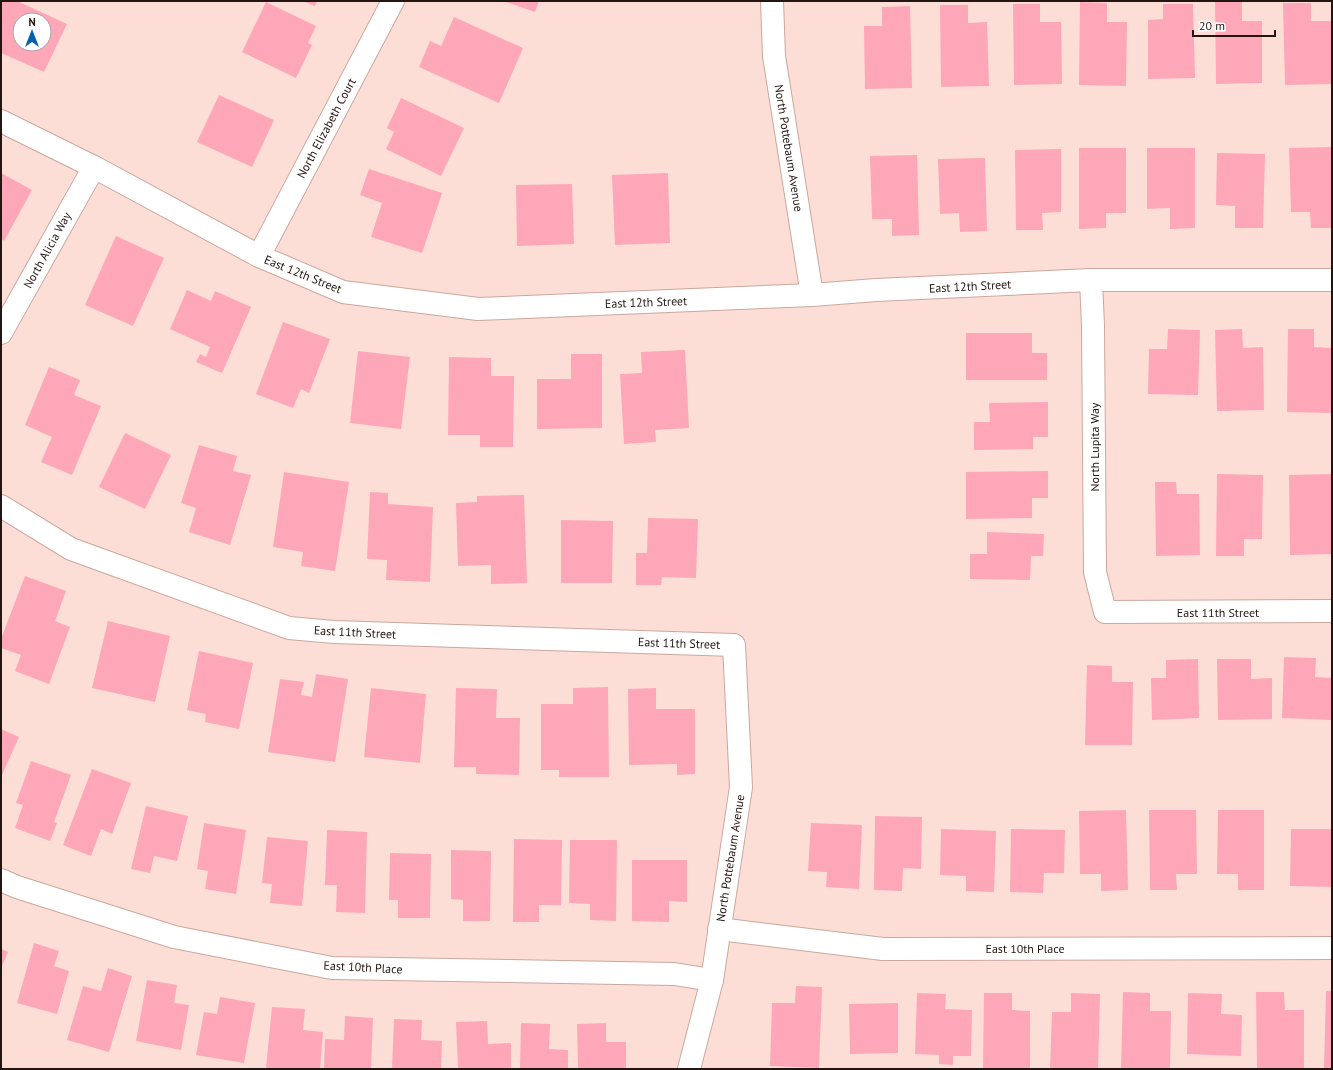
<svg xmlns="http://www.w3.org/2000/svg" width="1333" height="1070" viewBox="0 0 1333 1070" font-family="'PT Sans',sans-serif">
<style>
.building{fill:#fea7b9;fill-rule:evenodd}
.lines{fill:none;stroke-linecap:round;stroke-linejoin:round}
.minor-casing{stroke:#cba79d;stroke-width:24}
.minor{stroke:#fff;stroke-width:22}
.labels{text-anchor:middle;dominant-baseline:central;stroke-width:4;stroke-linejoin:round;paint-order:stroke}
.street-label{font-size:12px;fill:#231512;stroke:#fff}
</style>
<rect width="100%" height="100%" fill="#fdded6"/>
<g class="building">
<path d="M1,1H17L67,24L44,72L1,53ZM20,20H44V44H20Z"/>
<path d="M303,1H317L315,6Z"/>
<path d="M503,1H539L535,12Z"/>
<path d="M266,2L316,26L308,43L312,45L296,78L242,52Z"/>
<path d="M1080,2L1107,3V22H1127L1126,86L1079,85Z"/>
<path d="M1215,2H1242V21H1262V83L1216,84Z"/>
<path d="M1283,3H1311V21H1331L1332,84L1285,85Z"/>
<path d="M1013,4H1040V22H1061L1062,84L1014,85Z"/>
<path d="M1163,4H1193L1195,78L1148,79V20L1163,19Z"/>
<path d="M940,5H968V23L987,22L989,86L941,87Z"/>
<path d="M910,6L912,88L865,89L864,26H882V7Z"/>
<path d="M454,17L523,48L499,103L419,67L430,41L441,46Z"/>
<path d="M219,95L274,120L252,167L197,142Z"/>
<path d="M401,98L464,128L441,176L386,149L394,132L387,128Z"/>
<path d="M1332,147V228H1311L1310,212H1291L1289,148Z"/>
<path d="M1079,148H1126V213H1106V228L1079,229Z"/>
<path d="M1147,148H1195V228L1170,229V208L1147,209Z"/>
<path d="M1061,149V212L1042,213L1043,230H1016L1015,150Z"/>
<path d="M1217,153L1265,154L1263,228H1235V206L1216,205Z"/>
<path d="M917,155L919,235L892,236V219H872L870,156Z"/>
<path d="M985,158L987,231L960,232L959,213L940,214L938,159Z"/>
<path d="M369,169L442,193L422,253L371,237L382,203L360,195Z"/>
<path d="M1,173L32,190L4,241L1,239Z"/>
<path d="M668,173L670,243L615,245L612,175Z"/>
<path d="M572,184L574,244L517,246L516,185Z"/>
<path d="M116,236L164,258L133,326L85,305Z"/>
<path d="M187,290L211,301L215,291L251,307L222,373L196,362L200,354L206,357L210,347L170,329Z"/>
<path d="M283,322L330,339L309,393L301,389L293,408L256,394Z"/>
<path d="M1168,329L1200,330L1198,395L1148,394L1149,349H1167Z"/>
<path d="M1242,329L1243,348L1263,347L1264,410L1217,411L1215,330Z"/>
<path d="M1288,329H1314V347L1332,348V413L1287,412Z"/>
<path d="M966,333H1032V353H1047V380H966Z"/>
<path d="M685,350L689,428L655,430L656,442L624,444L620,374L642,373L641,352Z"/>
<path d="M358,351L410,357L401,429L350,423Z"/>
<path d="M571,354H602V428L537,429V379H571Z"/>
<path d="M449,357L491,358V376H514L513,447H480V435H448Z"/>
<path d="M49,367L80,380L74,395L101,406L72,475L41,462L52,437L25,425Z"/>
<path d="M1048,402V437H1033V449L974,450V422H990L989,403Z"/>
<path d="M125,433L171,455L145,509L99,487Z"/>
<path d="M199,445L237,456L233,471L251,475L230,545L189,532L196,508L181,503Z"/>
<path d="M1048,471V498H1032V518L966,519V472Z"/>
<path d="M284,472L349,482L335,571L301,566L303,552L273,547Z"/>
<path d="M1217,474L1263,475L1262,539H1244V556H1216Z"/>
<path d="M1331,474L1332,554L1290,555L1289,475Z"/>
<path d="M1155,482H1176L1177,494H1199L1200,555L1156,556Z"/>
<path d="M370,492L388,493V504L433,507L430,582L386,580L387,560L367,559Z"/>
<path d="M524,495L527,583L491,584V565L458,566L456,503L477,502V496Z"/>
<path d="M648,518L698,519L696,578L662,577L661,585H636V553H647Z"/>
<path d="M561,520L613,521L612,583H561Z"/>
<path d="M987,532L1044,534L1043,556H1031L1030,580L970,579V554H987Z"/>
<path d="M25,576L66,591L55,621L70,627L49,684L15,671L21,655L1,648V639Z"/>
<path d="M108,621L170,636L155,702L92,688Z"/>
<path d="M199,651L253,663L239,729L205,722L206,714L187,710Z"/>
<path d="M1284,657L1316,658L1315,677L1332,678V720L1282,718Z"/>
<path d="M1198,659L1199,718L1152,720L1151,678H1166V660Z"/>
<path d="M1217,659H1251V679L1272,678V719L1218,720Z"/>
<path d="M1087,665L1112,666V682H1133L1132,745H1085Z"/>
<path d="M316,674L348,679L335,762L268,752L280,679L304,682L301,695L312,697Z"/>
<path d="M608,687L609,777H559V770H541V704H573V688Z"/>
<path d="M371,688L426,694L420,763L364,757Z"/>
<path d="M456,688L497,689L496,718H520L519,775L476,774V767H454Z"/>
<path d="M656,688V709H695V774L677,775V764L629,765L628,689Z"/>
<path d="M1,729L19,737L1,777Z"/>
<path d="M31,761L71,775L54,822L57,823L50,841L15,828L23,805L16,803Z"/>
<path d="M92,769L131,783L112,834L101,829L91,856L63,845Z"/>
<path d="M146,806L188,816L177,861L154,856L150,873L131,869Z"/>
<path d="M1126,810L1128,890L1101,891V874H1080L1079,811Z"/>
<path d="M1149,810H1196L1197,874H1176L1177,890H1150Z"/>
<path d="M1218,810H1264V890H1238V874H1217Z"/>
<path d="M875,816L922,817L921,869L903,868L902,891L874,890Z"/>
<path d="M204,823L246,830L236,894L205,889L208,871L197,869Z"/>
<path d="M811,823L862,825L859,889L826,887L827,872L808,871Z"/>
<path d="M941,829L996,831L994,892L966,891V876L940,875Z"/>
<path d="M1011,829L1065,830L1064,873H1044L1043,893L1010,892Z"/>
<path d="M1291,829H1332V887L1290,886Z"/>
<path d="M327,830L367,832L365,913L336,912L337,885H325Z"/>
<path d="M267,837L308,841L302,906L270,903L272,884L262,883Z"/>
<path d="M514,839L562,840L561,905H539V922H513Z"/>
<path d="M570,840H617L616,921L590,920V904L569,903Z"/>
<path d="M451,850L491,851L490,921H463V900L451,899Z"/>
<path d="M390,853L431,854L430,918H398V900H389Z"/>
<path d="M632,860H687V902L669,901V922L632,921Z"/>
<path d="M34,943L59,951L54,966L69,971L57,1014L17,1003Z"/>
<path d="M1,949L8,952L1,968Z"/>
<path d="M108,968L132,976L109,1052L67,1040L83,986L101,991Z"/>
<path d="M147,980L177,985L174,1003L189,1005L181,1050L136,1041Z"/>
<path d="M796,986L822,987L819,1068L770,1066L772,1003H795Z"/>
<path d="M1326,991H1332V1069H1324Z"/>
<path d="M1123,992L1150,993V1011H1171L1170,1069H1121Z"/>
<path d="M1256,992H1284L1285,1010H1304V1069H1257Z"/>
<path d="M917,993L946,994L945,1009L972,1010L971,1056H953V1065L939,1064V1055L915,1054Z"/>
<path d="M984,993H1012V1010L1030,1011V1069L983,1068Z"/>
<path d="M1071,993L1100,994L1098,1069H1050L1052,1012H1071Z"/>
<path d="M1188,993L1222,994L1221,1014L1242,1015L1241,1056L1187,1054Z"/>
<path d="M220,997L255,1003L244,1063L196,1055L204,1012L217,1014Z"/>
<path d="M898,1003V1053L850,1054L849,1004Z"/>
<path d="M272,1007L305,1009L303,1030L323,1032L320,1069L266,1068Z"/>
<path d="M345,1016L373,1018L371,1069H324L325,1039L344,1040Z"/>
<path d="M394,1019L422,1020L421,1040L442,1041L441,1069H392Z"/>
<path d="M487,1021L488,1044L511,1043V1069H458L456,1022Z"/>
<path d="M521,1023L550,1024L549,1049L568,1050V1069H520Z"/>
<path d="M606,1023V1042H626V1069H578L577,1024Z"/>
</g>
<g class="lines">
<g class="minor-casing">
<g id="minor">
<path d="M772,1L774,56L812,295"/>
<path d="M1,121L94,167L259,256L343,292L478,309L812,295L876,290L1091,280H1332"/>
<path d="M259,256L393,1"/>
<path d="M1091,280L1093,326L1095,572L1105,612L1332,611"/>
<path d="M1,333L94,167"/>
<path d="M1,506L71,549L289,628L334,632L734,645L741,787L712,980L689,1069"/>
<path d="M1,880L17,887L174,937L332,968L674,974L712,980"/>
<path d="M719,929L883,949L1332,948"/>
</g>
</g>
<use href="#minor" class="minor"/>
</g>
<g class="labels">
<g class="street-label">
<text transform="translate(326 128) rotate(-62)">North Elizabeth Court</text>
<text transform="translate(789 148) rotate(81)">North Pottebaum Avenue</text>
<text transform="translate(47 250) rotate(-61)">North Alicia Way</text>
<text transform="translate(303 274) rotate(22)">East 12th Street</text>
<text transform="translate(970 286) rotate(-3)">East 12th Street</text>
<text transform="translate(646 302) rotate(-2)">East 12th Street</text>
<text transform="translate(1094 447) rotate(-90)">North Lupita Way</text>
<text x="1218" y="612">East 11th Street</text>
<text transform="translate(355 632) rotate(3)">East 11th Street</text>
<text transform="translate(679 643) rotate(2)">East 11th Street</text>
<text transform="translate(730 858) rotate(-81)">North Pottebaum Avenue</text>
<text x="1025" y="948">East 10th Place</text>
<text transform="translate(363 967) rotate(3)">East 10th Place</text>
</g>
</g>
<rect width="1333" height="1070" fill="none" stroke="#231512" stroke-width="4"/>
<g transform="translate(32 32)"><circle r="19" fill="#ffffff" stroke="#a7a1a0"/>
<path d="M0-3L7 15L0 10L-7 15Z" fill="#0561ae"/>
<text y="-6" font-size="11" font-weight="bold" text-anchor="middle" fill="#231512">N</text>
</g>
<path d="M1193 30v6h82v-6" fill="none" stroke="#231512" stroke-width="2"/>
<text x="1199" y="30" font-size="12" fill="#231512" stroke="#ffffff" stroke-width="3" paint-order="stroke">20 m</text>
</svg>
